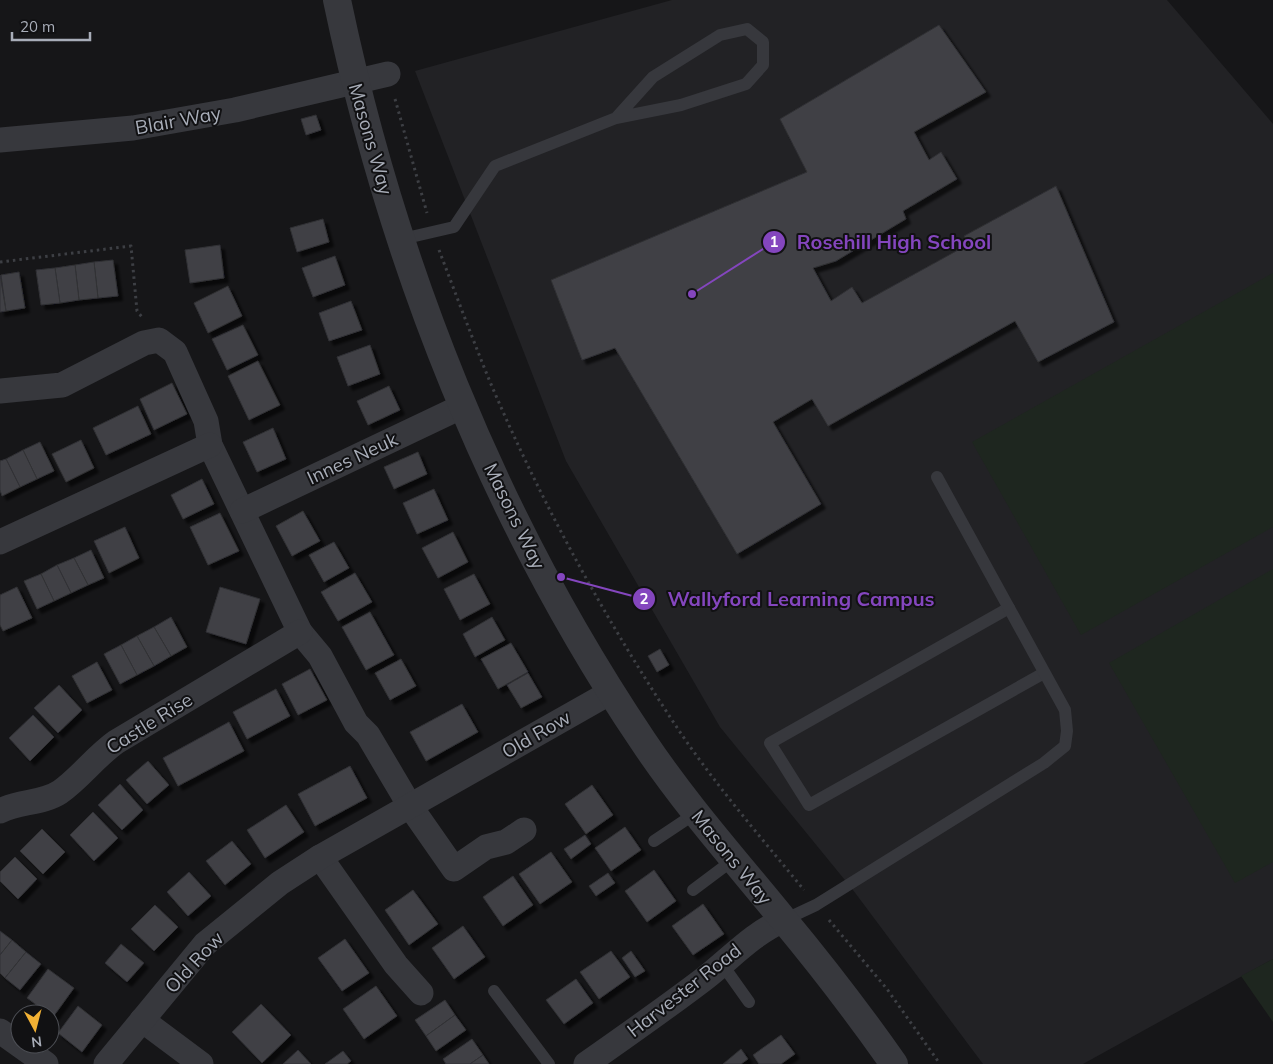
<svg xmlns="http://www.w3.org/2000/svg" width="1273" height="1064" viewBox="0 0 1273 1064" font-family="Mulish,sans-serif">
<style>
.built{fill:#222225}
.green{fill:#1e261f}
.building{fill:#404145;stroke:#303034;filter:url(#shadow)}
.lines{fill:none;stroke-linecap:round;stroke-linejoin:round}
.path{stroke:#3d3f44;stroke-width:3;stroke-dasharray:2.5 4;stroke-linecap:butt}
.service{stroke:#37383d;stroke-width:12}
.minor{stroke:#37383d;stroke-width:25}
.tertiary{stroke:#37383d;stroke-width:28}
.labels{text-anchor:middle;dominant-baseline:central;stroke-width:4;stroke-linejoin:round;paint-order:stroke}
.street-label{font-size:19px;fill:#a8adb8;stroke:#111113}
.leader{fill:none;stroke:#8446be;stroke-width:2}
.callout-dot{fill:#8446be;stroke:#111113;stroke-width:2}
.mark-label{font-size:15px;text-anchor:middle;font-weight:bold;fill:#fff}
.callout-label{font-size:20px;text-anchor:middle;font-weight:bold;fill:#8446be;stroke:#111113;stroke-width:4;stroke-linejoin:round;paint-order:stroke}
</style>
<defs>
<filter id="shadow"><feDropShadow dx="4.5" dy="4.5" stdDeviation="1" flood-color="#0009"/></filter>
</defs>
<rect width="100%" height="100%" fill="#161618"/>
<path class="built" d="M672,0H1167L1273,124V959L1083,1064H983L853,890L720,727L566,461L415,71Z"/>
<g class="green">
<path d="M1273,273V527L1081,635L972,442Z"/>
<path d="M1273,569V862L1235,883L1109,663Z"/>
<path d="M1273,959V1022L1241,976Z"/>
</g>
<g class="building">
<path d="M939,25L986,92L914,132L929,160L941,152L957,179L903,211L906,219L836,261L813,268L831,301L852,287L862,303L969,244L964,236L1056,186L1114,322L1038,362L1015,321L828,426L812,399L773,422L821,504L737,554L615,348L582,360L551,280L807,172L780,119Z"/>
<path d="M316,115L321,130L306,135L301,119Z"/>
<path d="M323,219L329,242L297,252L290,228Z"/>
<path d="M220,245L224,278L190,283L185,250Z"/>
<path d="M335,256L345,285L313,297L302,268Z"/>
<path d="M113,260L118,296L98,298L94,262Z"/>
<path d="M94,262L98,298L79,300L75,265Z"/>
<path d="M75,265L79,300L60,303L55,268Z"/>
<path d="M55,268L60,303L41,305L36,270Z"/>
<path d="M19,272L25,308L6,311L1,275Z"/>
<path d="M0,275L6,311L0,312Z"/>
<path d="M228,286L242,316L208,333L194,303Z"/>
<path d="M351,301L362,330L329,341L319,313Z"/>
<path d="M243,325L258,355L227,370L212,339Z"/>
<path d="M370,345L380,374L348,386L337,357Z"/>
<path d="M258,361L280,405L249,420L228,376Z"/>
<path d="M172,383L187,414L154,430L140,399Z"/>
<path d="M389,386L400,410L368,425L357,401Z"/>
<path d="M138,406L151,434L106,455L93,428Z"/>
<path d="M273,428L286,459L257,472L243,442Z"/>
<path d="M81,440L94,468L66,482L52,454Z"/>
<path d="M40,442L54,471L37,479L23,450Z"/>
<path d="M23,450L37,479L20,487L6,459Z"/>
<path d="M418,452L427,474L394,489L384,467Z"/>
<path d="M6,459L20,487L2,496L0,490V461Z"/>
<path d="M202,479L214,504L183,519L171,495Z"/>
<path d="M434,489L448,520L417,534L403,503Z"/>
<path d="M303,511L320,541L292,556L276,526Z"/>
<path d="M220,513L239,551L208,565L190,527Z"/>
<path d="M125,527L139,558L109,573L94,541Z"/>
<path d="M453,532L468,562L438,578L422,548Z"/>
<path d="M334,542L349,568L324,582L309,555Z"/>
<path d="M91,550L104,578L88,585L74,558Z"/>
<path d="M74,558L88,585L71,593L57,565Z"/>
<path d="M57,565L71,593L54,601L41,574Z"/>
<path d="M355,573L372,602L338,621L321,592Z"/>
<path d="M41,574L54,601L37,609L24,581Z"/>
<path d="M474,574L490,604L460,620L444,589Z"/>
<path d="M17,587L32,618L3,631L0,625V595Z"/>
<path d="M220,587L260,599L246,644L206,632Z"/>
<path d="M370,612L394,655L366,670L342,627Z"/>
<path d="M171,617L187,647L171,656L154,627Z"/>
<path d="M492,617L505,640L475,657L463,634Z"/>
<path d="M154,627L171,656L154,666L137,636Z"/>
<path d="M137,636L154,666L137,675L121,645Z"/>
<path d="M511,643L528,672L498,689L481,659Z"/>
<path d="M121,645L137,675L120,684L104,654Z"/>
<path d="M660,649L669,665L657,672L648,656Z"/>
<path d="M401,659L416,686L390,700L375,673Z"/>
<path d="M97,662L112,690L87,703L72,676Z"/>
<path d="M310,669L327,700L298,715L282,684Z"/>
<path d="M528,673L542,697L521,708L507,685Z"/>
<path d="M59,685L82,710L58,733L34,708Z"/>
<path d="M276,689L290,716L247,739L233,712Z"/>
<path d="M462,704L478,732L426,761L410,732Z"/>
<path d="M33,715L54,737L30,761L9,738Z"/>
<path d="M229,722L244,751L178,786L163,758Z"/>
<path d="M148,761L169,785L147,804L126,780Z"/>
<path d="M350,766L367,798L315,826L298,794Z"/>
<path d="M120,784L143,810L122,830L98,805Z"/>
<path d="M592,785L613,815L586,834L565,804Z"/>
<path d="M286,805L304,832L265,858L247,830Z"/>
<path d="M93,812L118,838L94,861L70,835Z"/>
<path d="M625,827L641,850L611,871L595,848Z"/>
<path d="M42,829L65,852L43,874L20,851Z"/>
<path d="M585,835L591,844L571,859L564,849Z"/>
<path d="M232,841L251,864L225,885L206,861Z"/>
<path d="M551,852L572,882L540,904L519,874Z"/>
<path d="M15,857L37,879L18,899L0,881V872Z"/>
<path d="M654,870L676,901L647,922L625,891Z"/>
<path d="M189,872L211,896L188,916L167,892Z"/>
<path d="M608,873L615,883L596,896L589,886Z"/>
<path d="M513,876L533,905L503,926L483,897Z"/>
<path d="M413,890L438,924L409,945L385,910Z"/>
<path d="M703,904L724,934L693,955L672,926Z"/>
<path d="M155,905L178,927L154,951L131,929Z"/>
<path d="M463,926L485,957L454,979L432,948Z"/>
<path d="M0,931L12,940L0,955Z"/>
<path d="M345,939L369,973L342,991L318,958Z"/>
<path d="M12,940L26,952L5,978L0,973V955Z"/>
<path d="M121,944L144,963L127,982L105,963Z"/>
<path d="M611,951L630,977L599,999L580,972Z"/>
<path d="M631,951L645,971L635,977L622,958Z"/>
<path d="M26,952L41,964L20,990L5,978Z"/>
<path d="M48,969L74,988L53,1017L27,998Z"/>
<path d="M576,979L593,1003L564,1024L546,1000Z"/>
<path d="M376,986L397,1016L364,1039L343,1009Z"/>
<path d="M445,1000L455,1015L426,1036L415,1020Z"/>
<path d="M261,1004L291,1035L262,1063L232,1032Z"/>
<path d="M78,1006L102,1025L82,1052L58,1033Z"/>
<path d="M455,1015L466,1030L436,1051L426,1036Z"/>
<path d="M781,1035L795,1054L781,1064H759L753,1055Z"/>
<path d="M472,1039L483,1055L470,1064H446L443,1059Z"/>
<path d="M741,1049L748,1059L741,1064H723Z"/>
<path d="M298,1050L311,1064H283Z"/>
<path d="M343,1051L351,1061L347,1064H325Z"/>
<path d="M483,1055L489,1064H470Z"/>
</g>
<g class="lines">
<g class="path">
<path d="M395,99L427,213"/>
<path d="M439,250C455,292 471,335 488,377C538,496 601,612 672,720C711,780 759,835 804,890"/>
<path d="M0,262L131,246L137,311L142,317"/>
<path d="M829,920L887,989L940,1064"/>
</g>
<g class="service">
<path d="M402,239L454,227L495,166L616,118L653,77L720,35L747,29L763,42V65L746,84L681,105L616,118"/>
<path d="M1009,608L770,743L809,805L1044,673"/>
<path d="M654,841L696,813"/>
<path d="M693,890L733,860"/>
<path d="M784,920L816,905L1044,763L1065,746L1067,731L1065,710L937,477"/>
<path d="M722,964L749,1002"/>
<path d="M494,991L549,1064"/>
</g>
<g class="minor">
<path d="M0,140L133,128L235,110L388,74"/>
<path d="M0,391L62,385L144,343L159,340L175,352L206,421L210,445L300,632L320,656L356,723L368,735L410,806L454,869L486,847L506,842L524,830"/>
<path d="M242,511L463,406"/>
<path d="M0,542L210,445"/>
<path d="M0,811C18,801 42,804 60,792C80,778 95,757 116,742L300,632"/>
<path d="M320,857L396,965L421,993"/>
<path d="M142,1020L201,1064"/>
<path d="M0,1031L46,1064"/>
<path d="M106,1064L205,944L280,883L320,857L611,692"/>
<path d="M586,1064C626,1036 666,1008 704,979C731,958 753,933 784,920"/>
</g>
<path class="tertiary" d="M337,0C392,263 493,518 643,741C685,804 735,860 783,919C822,966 859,1014 894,1064"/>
</g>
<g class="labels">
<g class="street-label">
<text transform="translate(178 120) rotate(-10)">Blair Way</text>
<text transform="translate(371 139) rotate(74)">Masons Way</text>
<text transform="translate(352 458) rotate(-25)">Innes Neuk</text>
<text transform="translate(515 516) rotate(64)">Masons Way</text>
<text transform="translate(149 723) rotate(-32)">Castle Rise</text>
<text transform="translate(536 734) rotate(-30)">Old Row</text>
<text transform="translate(732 857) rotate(51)">Masons Way</text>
<text transform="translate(194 962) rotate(-47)">Old Row</text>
<text transform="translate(684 990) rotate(-38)">Harvester Road</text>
</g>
</g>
<path class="leader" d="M692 294L774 242M561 577L644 599"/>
<g class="callout-dot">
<circle cx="692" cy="294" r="5"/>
<circle cx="561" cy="577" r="5"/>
<circle cx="774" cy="242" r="12"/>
<circle cx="644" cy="599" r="12"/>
</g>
<g class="mark-label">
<text x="774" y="247">1</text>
<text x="644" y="604">2</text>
</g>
<g class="callout-label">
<text x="894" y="249">Rosehill High School</text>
<text x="801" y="606">Wallyford Learning Campus</text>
</g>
<g transform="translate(35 1029) rotate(173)"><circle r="24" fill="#111113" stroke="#4d4f55"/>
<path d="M0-4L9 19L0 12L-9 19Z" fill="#f2b134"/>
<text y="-8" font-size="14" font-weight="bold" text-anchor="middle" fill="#a8adb8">N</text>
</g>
<path d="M12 32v8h78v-8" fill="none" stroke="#a8adb8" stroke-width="2.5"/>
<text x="20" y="32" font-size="15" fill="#a8adb8" stroke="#111113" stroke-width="4" paint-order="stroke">20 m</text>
</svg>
